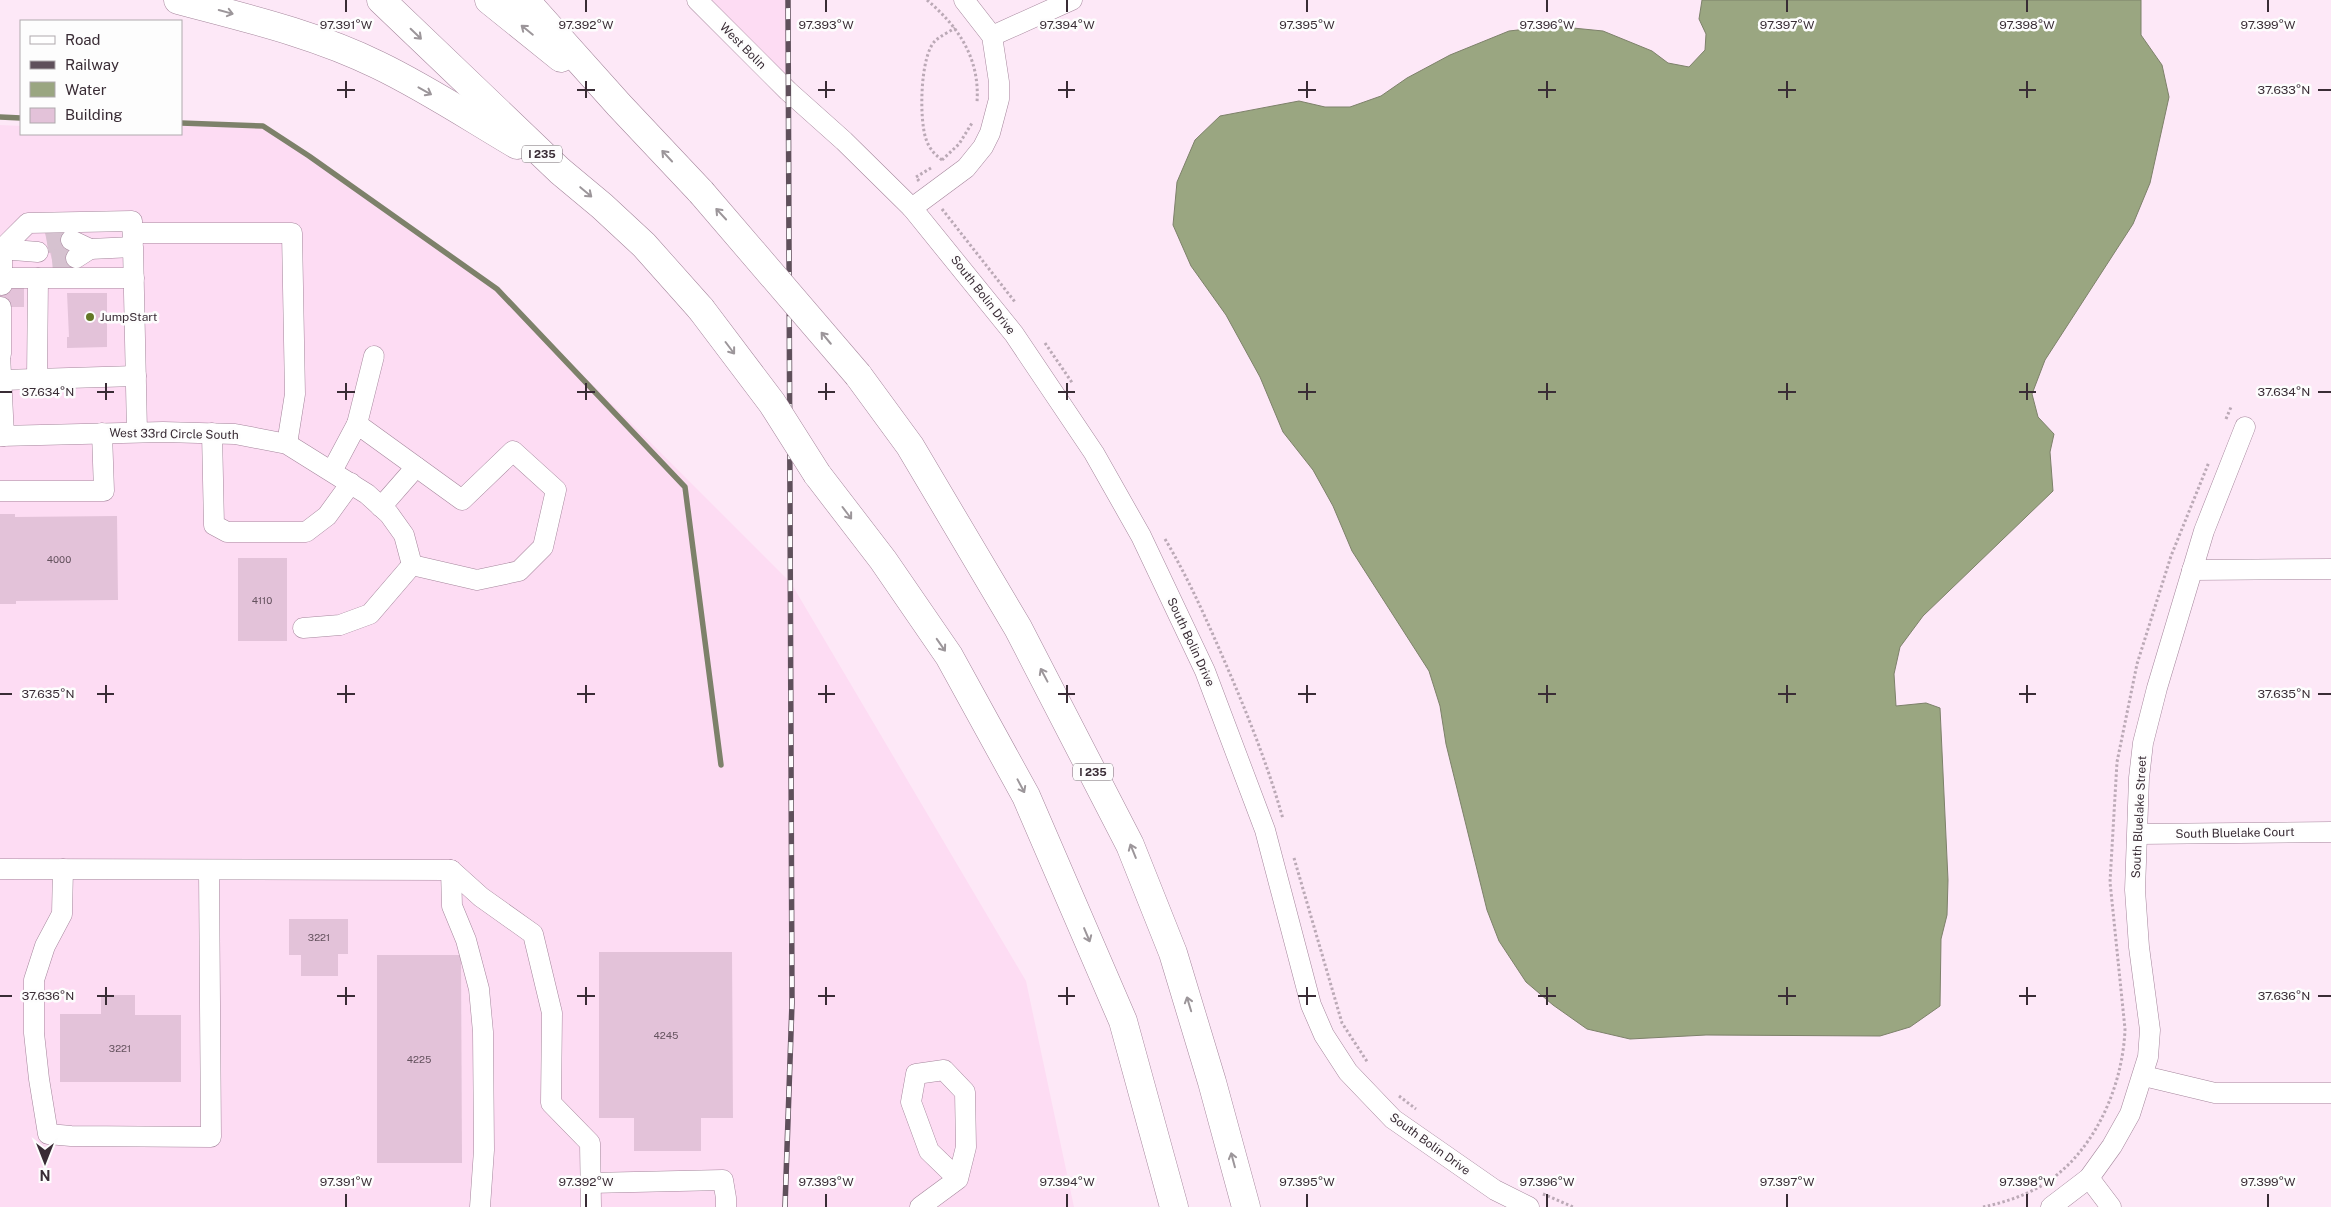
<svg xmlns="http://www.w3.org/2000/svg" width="2331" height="1207" viewBox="0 0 2331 1207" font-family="'Public Sans',sans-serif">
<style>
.built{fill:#fddcf3}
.water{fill:#9aa681;stroke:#7d816a}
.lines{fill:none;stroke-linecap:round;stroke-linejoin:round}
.stream{stroke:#7d816a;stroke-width:5.5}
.building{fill:#e3c2d9}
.minor-tunnel{stroke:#d6c2d0;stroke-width:20;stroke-dasharray:20 10;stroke-linecap:butt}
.minor-casing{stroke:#a5869c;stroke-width:21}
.highway-casing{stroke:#a5869c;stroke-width:29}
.path{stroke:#bba9b6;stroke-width:3;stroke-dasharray:2.5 2.5;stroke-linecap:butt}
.minor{stroke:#fff;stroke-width:20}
.highway{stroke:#fff;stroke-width:28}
.rail-casing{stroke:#5f505b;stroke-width:5.5}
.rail{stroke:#fdfdfd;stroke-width:4;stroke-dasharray:11;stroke-linecap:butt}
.highway-bridge-casing{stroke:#a5869c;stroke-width:29;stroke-linecap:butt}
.highway-bridge{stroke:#fff;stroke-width:28}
.oneway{stroke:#9c969a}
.ticks{fill:none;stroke:#392c35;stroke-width:2}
.poi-dot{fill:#637727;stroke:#fdfdfd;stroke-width:2}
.labels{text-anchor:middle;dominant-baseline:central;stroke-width:5;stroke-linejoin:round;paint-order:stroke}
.number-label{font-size:10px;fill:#64525e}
.shield{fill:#fdfdfd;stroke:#746b71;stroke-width:1}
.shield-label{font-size:11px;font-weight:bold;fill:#392c35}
.street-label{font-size:12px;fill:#392c35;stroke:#fdfdfd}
.poi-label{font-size:12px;fill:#392c35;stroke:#fdfdfd;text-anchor:start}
.ticks-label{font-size:12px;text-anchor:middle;fill:#392c35;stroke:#fdfdfd;stroke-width:5;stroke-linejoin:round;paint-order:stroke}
</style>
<rect width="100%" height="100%" fill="#fde8f7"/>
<g class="built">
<path d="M692,0H788L789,107Z"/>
<path d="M0,125L21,126V134H181V126H263L309,156L497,289L791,583L1026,981L1074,1207H0Z"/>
</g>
<path class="water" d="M1702,0H2141V35L2162,65L2169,97L2150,183L2133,224L2045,360L2032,394L2038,417L2054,434L2050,452L2053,491L1923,616L1900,647L1894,674L1896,706L1926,703L1940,708L1948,880L1947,915L1941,939L1940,1006L1910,1027L1880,1036L1706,1035L1630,1039L1587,1029L1553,1005L1526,982L1499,941L1487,910L1446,744L1440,706L1429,671L1352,551L1333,506L1313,470L1283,432L1260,377L1226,315L1191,266L1173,225L1177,182L1195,140L1220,116L1299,101L1325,107H1350L1381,96L1407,78L1450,55L1509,31L1553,26L1603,31L1652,51L1668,63L1689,67L1705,50L1706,34L1699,19Z"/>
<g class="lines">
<g class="stream">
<path d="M0,117L21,118"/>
<path d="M181,123L263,126L309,156L497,289L685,487L721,765"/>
</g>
</g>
<g class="building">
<path d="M44,230H68L79,270L55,271Z"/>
<rect x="0" y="285" width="24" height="22"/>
<path d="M67,293H107V347L67,348V337H69Z"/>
<path d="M0,514H15V517L117,516L118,600L16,601V604H0Z"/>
<rect x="238" y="558" width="49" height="83"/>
<path d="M289,919H348V954H338V976H301V955H289Z"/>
<path d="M599,952H732L733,1118H701V1151H634V1118H599Z"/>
<path d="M377,955H461L462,1163H377Z"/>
<path d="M101,995H135V1015H181V1082H60V1014H101Z"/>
</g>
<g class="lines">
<g class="minor-tunnel">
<path d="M47,243L71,240"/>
<path d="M52,260L76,258"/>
</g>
<g class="minor-casing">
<g id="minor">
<path d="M697,0L788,91L844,141L912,208L1014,334L1094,453L1141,536L1205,671L1265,830L1311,1005L1324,1035L1348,1072L1393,1119L1495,1190L1529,1207"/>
<path d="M992,36L1072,0"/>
<path d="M912,208L966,168L983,147L990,133L999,99V82L992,36L964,0"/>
<path d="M133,233H292L295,394L287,444"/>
<path d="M71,240L90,249L76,258"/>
<path d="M0,249L38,252"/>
<path d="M90,249L133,247L137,432"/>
<path d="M2,278H134"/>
<path d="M2,285V249L28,223L132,221L133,242"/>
<path d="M0,354L4,436"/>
<path d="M1,354V307"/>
<path d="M37,379L38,278"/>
<path d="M2,380L136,376"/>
<path d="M357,424L374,356"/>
<path d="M212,433L214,525L227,532H306L327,516L351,483"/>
<path d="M0,436L163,432L235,434L287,444L367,494L389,514L404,535L412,565"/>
<path d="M332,471L357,424L462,500L513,451L556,490L543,547L519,571L477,580L412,565"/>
<path d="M0,491H104L102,433"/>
<path d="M381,507L416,467"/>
<path d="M2192,570L2331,569"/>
<path d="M303,628L340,625L370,614L412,565"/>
<path d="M2139,834L2331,832"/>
<path d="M0,869L451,870L481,897L533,934L552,1013L551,1103L590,1143L591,1207"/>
<path d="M63,869L62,914L45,946L34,980V1033L39,1079L48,1134L71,1136L211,1137L209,870"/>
<path d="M451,870L452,906L466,940L479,989L483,1032L484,1150L480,1207"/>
<path d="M2144,1076L2215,1093H2331"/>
<path d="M2089,1178L2111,1207"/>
<path d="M590,1183L723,1180L726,1198V1207"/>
<path d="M920,1207L958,1179L966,1147L965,1092L944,1070L916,1074L911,1102L929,1151L958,1179"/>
<path d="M2051,1207L2089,1178L2112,1146L2130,1114L2148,1057L2150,1030L2139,947L2135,890L2139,778L2143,743L2157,688L2204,531L2245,427"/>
</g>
</g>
<g class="highway-casing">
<g id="highway">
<path d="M178,0C246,18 315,34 378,65C426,88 471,118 517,145"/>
<path d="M381,0L560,171L602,206L644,245L701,309"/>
<path d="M489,0L561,58"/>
<path d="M525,0L619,105L701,192"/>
<path d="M858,375L910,446L1018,628L1130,845L1173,953L1212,1082L1246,1207"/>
<path d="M817,474L883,560L949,656L1026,796L1123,1021L1174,1207"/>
</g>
</g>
<g class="path">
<path d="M927,0C959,27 980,59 977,102"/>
<path d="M942,160L959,144L972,123"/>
<path d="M942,160C934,154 929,148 926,139C919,119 920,56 935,41C940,36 949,32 955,28"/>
<path d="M919,181L916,177L931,168"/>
<path d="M942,209L1015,302"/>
<path d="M1045,343L1073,384"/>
<path d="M2226,419L2231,407"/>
<path d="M1165,539C1187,576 1204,614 1221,653C1245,708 1267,762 1283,819"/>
<path d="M1294,858L1342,1023L1368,1063"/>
<path d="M1399,1096L1416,1109"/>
<path d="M1543,1194L1573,1207"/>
<path d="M1983,1207C2007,1202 2033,1193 2053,1178C2098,1144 2123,1083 2125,1029L2110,882L2117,762L2137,664L2171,556L2209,462"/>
</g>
<use href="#minor" class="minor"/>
<use href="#highway" class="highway"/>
<g class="rail-casing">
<path id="rail" d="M785,1207L792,1003L788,0"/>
</g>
<use href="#rail" class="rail"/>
<g class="highway-bridge-casing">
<g id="highway-bridge">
<path d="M701,192L858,375"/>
<path d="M701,309L772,403L817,474"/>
</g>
</g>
<use href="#highway-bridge" class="highway-bridge"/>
</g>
<defs><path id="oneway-shaft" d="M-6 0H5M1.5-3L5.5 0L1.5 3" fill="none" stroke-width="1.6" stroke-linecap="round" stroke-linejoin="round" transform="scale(1.25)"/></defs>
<g class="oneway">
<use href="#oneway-shaft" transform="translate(226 12) rotate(15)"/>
<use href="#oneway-shaft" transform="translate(527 30) rotate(-141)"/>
<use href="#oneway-shaft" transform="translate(416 34) rotate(44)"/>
<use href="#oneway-shaft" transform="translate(425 91) rotate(29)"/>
<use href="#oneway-shaft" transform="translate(667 156) rotate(-133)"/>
<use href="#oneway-shaft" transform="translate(586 192) rotate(40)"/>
<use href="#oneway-shaft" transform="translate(721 214) rotate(-133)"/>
<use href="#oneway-shaft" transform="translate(826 338) rotate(-130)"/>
<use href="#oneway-shaft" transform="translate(730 348) rotate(53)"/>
<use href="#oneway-shaft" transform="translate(847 513) rotate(53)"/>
<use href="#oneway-shaft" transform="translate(941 645) rotate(55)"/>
<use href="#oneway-shaft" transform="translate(1044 675) rotate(-118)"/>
<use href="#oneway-shaft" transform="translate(1021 786) rotate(62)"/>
<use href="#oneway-shaft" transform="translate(1133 851) rotate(-112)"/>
<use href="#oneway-shaft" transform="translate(1087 935) rotate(67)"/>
<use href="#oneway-shaft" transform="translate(1189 1004) rotate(-107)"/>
<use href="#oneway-shaft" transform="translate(1233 1160) rotate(-105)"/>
</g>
<path class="ticks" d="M346,0V12M586,0V12M826,0V12M1067,0V12M1307,0V12M1547,0V12M1787,0V12M2027,0V12M2268,0V12M346,81V98M586,81V98M826,81V98M1067,81V98M1307,81V98M1547,81V98M1787,81V98M2027,81V98M337,90H355M577,90H595M818,90H835M1058,90H1075M1298,90H1316M1538,90H1556M1778,90H1796M2019,90H2036M2318,90H2331M106,383V400M346,383V400M586,383V400M826,383V400M1067,383V400M1307,383V400M1547,383V400M1787,383V400M2027,383V400M0,392H12M97,392H114M337,392H355M577,392H595M818,392H835M1058,392H1075M1298,392H1316M1538,392H1556M1778,392H1796M2019,392H2036M2318,392H2331M106,685V703M346,685V703M586,685V703M826,685V703M1067,685V703M1307,685V703M1547,685V703M1787,685V703M2027,685V703M0,694H12M97,694H114M337,694H355M577,694H595M818,694H835M1058,694H1075M1298,694H1316M1538,694H1556M1778,694H1796M2019,694H2036M2318,694H2331M106,987V1005M346,987V1005M586,987V1005M826,987V1005M1067,987V1005M1307,987V1005M1547,987V1005M1787,987V1005M2027,987V1005M0,996H12M97,996H114M337,996H355M577,996H595M818,996H835M1058,996H1075M1298,996H1316M1538,996H1556M1778,996H1796M2019,996H2036M2318,996H2331M346,1194V1207M586,1194V1207M826,1194V1207M1067,1194V1207M1307,1194V1207M1547,1194V1207M1787,1194V1207M2027,1194V1207M2268,1194V1207"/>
<circle class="poi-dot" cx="90" cy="317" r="5"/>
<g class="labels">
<g class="number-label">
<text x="59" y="559">4000</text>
<text x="262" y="600">4110</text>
<text x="319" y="937">3221</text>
<text x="666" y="1035">4245</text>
<text x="120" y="1048">3221</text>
<text x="419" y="1059">4225</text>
</g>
<g class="shield">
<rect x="522" y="145.5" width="40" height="17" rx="4"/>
<rect x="1073" y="763.5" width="40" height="17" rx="4"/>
</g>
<g class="shield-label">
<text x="542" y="154">I 235</text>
<text x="1093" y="772">I 235</text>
</g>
<g class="street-label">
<text transform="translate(743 46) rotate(45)">West Bolin</text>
<text transform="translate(983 295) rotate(52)">South Bolin Drive</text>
<text transform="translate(174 434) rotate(1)">West 33rd Circle South</text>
<text transform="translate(1191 642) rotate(65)">South Bolin Drive</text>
<text transform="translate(2139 817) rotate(-87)">South Bluelake Street</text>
<text transform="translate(2235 833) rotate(-1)">South Bluelake Court</text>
<text transform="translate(1430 1144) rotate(36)">South Bolin Drive</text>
</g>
<g class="poi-label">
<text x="100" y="317">JumpStart</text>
</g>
</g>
<g class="ticks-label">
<text x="346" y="29">97.391°W</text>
<text x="586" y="29">97.392°W</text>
<text x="826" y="29">97.393°W</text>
<text x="1067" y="29">97.394°W</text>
<text x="1307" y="29">97.395°W</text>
<text x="1547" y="29">97.396°W</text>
<text x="1787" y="29">97.397°W</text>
<text x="2027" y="29">97.398°W</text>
<text x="2268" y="29">97.399°W</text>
<text x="2284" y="94">37.633°N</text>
<text x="2284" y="396">37.634°N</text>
<text x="48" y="396">37.634°N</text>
<text x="2284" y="698">37.635°N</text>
<text x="48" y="698">37.635°N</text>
<text x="2284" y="1000">37.636°N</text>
<text x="48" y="1000">37.636°N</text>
<text x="346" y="1186">97.391°W</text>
<text x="586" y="1186">97.392°W</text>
<text x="826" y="1186">97.393°W</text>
<text x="1067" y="1186">97.394°W</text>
<text x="1307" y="1186">97.395°W</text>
<text x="1547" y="1186">97.396°W</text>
<text x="1787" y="1186">97.397°W</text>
<text x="2027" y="1186">97.398°W</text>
<text x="2268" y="1186">97.399°W</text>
</g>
<rect x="20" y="20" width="162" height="115" fill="#fdfdfd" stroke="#afa9ad"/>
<rect x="30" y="36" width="25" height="8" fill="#ffffff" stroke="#afa9ad"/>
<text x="65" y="45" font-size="15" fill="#392c35">Road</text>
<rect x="30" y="61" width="25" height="8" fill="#5f505b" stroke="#afa9ad"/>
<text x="65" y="70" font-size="15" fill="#392c35">Railway</text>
<rect x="30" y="82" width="25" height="15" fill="#9aa681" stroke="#afa9ad"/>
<text x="65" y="95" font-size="15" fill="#392c35">Water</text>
<rect x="30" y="108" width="25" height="15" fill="#e3c2d9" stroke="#afa9ad"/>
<text x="65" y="120" font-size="15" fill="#392c35">Building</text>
<g transform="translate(45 1162) rotate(180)" stroke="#fdfdfd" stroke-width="4" paint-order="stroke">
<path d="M0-4L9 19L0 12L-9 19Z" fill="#392c35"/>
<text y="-8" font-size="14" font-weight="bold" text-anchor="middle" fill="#392c35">N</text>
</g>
</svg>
